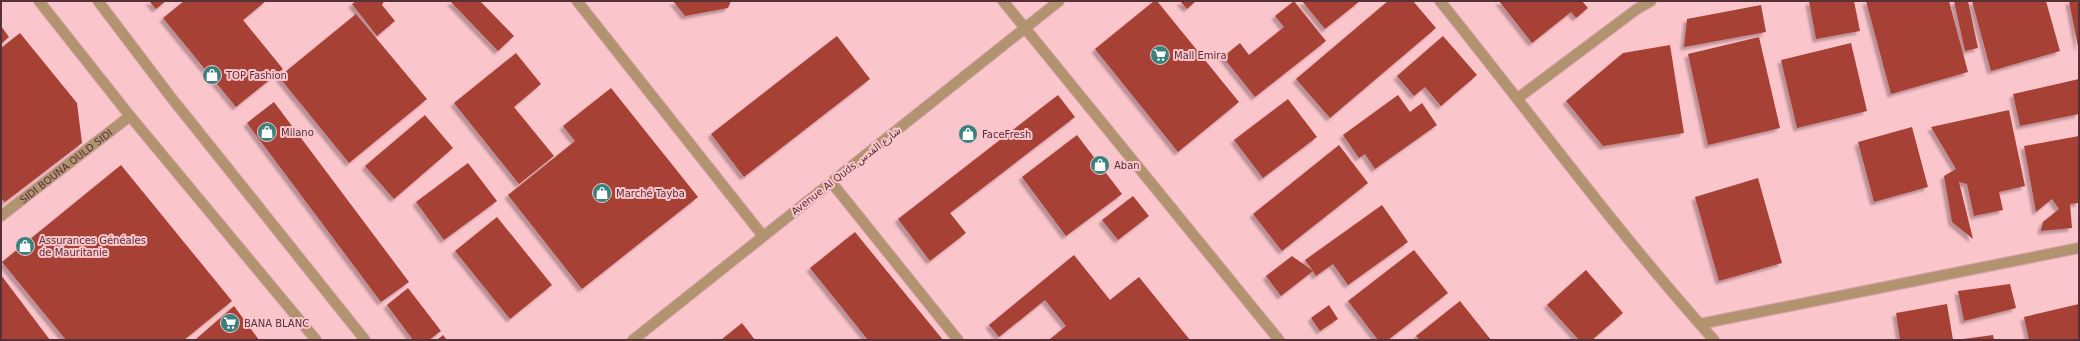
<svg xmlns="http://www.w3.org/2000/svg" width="2080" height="341" viewBox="0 0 2080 341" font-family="'DejaVu Sans',Vazirmatn,sans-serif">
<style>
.building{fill:#a74136;filter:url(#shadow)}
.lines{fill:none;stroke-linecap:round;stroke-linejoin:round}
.minor-casing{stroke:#d6a4ab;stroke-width:12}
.tertiary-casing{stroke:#d6a4ab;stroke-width:12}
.minor{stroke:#b29370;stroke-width:10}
.tertiary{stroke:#b29370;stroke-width:10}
.labels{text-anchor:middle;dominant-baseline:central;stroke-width:4;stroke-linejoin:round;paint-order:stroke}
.poi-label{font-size:10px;fill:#553137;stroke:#fbc5cc;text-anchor:start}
.street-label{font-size:10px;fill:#553137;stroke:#fbc5cc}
</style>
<defs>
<filter id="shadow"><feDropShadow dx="-3.5" dy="3.5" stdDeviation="1" flood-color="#0004"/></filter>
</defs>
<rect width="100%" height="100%" fill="#fbc5cc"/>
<g class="building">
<path d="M149,1H166L156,9Z"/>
<path d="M184,1H266L243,20L283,69L236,107L163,18Z"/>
<path d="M356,1H384L382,5L395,21L377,36L352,4Z"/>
<path d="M450,1H480L514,36L498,51Z"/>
<path d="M673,1H731L728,8L685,16Z"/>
<path d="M1154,1H1157L1239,102L1178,152L1095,49Z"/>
<path d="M1180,1H1196L1187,9Z"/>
<path d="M1294,1L1326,41L1255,97L1223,57L1240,43L1249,55L1284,27L1275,16Z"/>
<path d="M1302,1H1360L1325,29Z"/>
<path d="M1388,1H1413L1436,28L1330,118L1296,79Z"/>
<path d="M1499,1H1582L1588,8L1576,18L1571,12L1532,43Z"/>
<path d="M1809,1H1854L1860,31L1816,39Z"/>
<path d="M1866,1H1949L1968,72L1891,94Z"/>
<path d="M1954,1H1968L1978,48L1965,51Z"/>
<path d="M1972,1H2046L2060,51L1991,71Z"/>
<path d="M2069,1H2079V47H2078Z"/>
<path d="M1761,5L1766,32L1684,47L1687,19Z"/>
<path d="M356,14L427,99L349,163L279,77Z"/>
<path d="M1,26L9,37L1,44Z"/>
<path d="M20,33L77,103L82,143L5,202L1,198V48Z"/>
<path d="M837,36L870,79L744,177L711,134Z"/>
<path d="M1443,36L1477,75L1441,106L1425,87L1414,96L1397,76Z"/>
<path d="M1759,37L1780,128L1708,145L1688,54Z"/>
<path d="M1851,43L1867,111L1797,128L1781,60Z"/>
<path d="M1670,45L1684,133L1603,146L1566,101L1623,53Z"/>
<path d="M516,53L541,84L514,107L554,156L519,184L454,103Z"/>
<path d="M2079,79V114L2020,126L2013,94Z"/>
<path d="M611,88L698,197L582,289L508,195L575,141L563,126Z"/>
<path d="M1058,95L1075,117L950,213L966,233L930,261L898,219Z"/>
<path d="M1398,95L1410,112L1422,103L1437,125L1375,169L1365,154L1359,158L1343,135Z"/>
<path d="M1288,99L1317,137L1263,178L1234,140Z"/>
<path d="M274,102L409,282L381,302L247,123Z"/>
<path d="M2009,110L2025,186L1999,192L2003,210L1974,216L1967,184L1959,182L1973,239L1952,222L1944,176L1956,169L1931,127Z"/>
<path d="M425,115L453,148L394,199L365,166Z"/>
<path d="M1912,127L1928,187L1874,202L1858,142Z"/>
<path d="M1077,135L1122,194L1066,236L1022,177Z"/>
<path d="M2079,136V203L2070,204L2072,228L2041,231L2043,222L2059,209L2052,199L2036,212L2024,146Z"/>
<path d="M1339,145L1368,183L1282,251L1253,214Z"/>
<path d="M468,163L497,201L444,240L416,202Z"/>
<path d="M121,165L232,301L184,340H66L2,262Z"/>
<path d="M1758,178L1782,263L1719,281L1695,197Z"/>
<path d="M1133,196L1149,216L1118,240L1102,220Z"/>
<path d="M1382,205L1408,242L1348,285L1333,264L1316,276L1314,273L1313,271L1281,296L1266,276L1292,256L1313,271L1305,260Z"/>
<path d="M497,217L552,285L510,319L455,251Z"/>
<path d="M855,232L943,340H868L810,268Z"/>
<path d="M1414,250L1448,293L1388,340H1378L1348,301Z"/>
<path d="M1074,255L1110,300L1139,277L1190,340H1049L1066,326L1045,300L999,337L989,325Z"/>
<path d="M1586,270L1623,313L1592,340H1579L1547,305Z"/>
<path d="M1,275L50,340H1Z"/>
<path d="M2010,284L2016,308L1964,321L1958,291Z"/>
<path d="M408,288L441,331L429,340H413L387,305Z"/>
<path d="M1460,301L1491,340H1420L1416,336Z"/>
<path d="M1947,304L1953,340H1900L1896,313Z"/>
<path d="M2079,304V340H2029L2024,317Z"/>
<path d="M1329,305L1338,319L1320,331L1311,318Z"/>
<path d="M234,306L259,340H195Z"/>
<path d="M742,323L755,340H721Z"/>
<path d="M443,335L447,340H437Z"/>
<path d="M1993,335L1994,340H1963V339Z"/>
</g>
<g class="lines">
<g class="minor-casing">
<g id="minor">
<path d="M577,1L763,236"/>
<path d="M1003,1L1279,340"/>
<path d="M1440,1C1531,114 1617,232 1714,340"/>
<path d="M1518,98L1637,9L1651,1"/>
<path d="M832,183L958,340"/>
<path id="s1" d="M1,216L130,116"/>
<path d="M1700,324L2079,248"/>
</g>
</g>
<g class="tertiary-casing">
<g id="tertiary">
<path d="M39,1L130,116L316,340"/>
<path d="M98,1L170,96L365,340"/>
<path d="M633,340L1059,1"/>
</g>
</g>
<use href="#minor" class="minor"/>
<use href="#tertiary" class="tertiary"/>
</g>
<defs>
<g id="supermarket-disc" transform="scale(1)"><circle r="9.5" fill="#39817b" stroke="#fbc5cc"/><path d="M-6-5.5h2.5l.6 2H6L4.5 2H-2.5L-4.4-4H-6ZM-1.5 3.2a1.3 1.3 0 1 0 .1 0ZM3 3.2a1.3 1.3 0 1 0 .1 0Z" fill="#fff"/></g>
<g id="shop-disc" transform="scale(1)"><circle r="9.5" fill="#39817b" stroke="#fbc5cc"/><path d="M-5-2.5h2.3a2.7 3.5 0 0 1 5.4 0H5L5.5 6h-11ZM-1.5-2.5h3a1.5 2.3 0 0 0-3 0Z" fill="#fff"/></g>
</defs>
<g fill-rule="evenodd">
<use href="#supermarket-disc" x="1160" y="55"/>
<use href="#shop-disc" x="212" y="75"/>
<use href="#shop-disc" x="267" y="132"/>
<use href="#shop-disc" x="968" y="134"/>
<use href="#shop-disc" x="1100" y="165"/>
<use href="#shop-disc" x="602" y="193"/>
<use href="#shop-disc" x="25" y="246"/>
<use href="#supermarket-disc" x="230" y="323"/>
</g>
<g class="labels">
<g class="poi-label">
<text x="1174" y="55">Mall Emira</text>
<text x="226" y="75">TOP Fashion</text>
<text x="281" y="132">Milano</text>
<text x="982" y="134">FaceFresh</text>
<text x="1114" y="165">Aban</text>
<text x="616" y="193">Marché Tayba</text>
<text x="39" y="240">Assurances Généales<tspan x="39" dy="12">de Mauritanie</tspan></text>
<text x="244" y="323">BANA BLANC</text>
</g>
<g class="street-label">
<text stroke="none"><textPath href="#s1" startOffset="82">SIDI BOUNA OULD SIDI</textPath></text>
<text transform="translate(846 171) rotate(-38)">Avenue Al Quds شارع القدس</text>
</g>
</g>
<rect width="2080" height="341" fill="none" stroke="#553137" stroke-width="4"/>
</svg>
